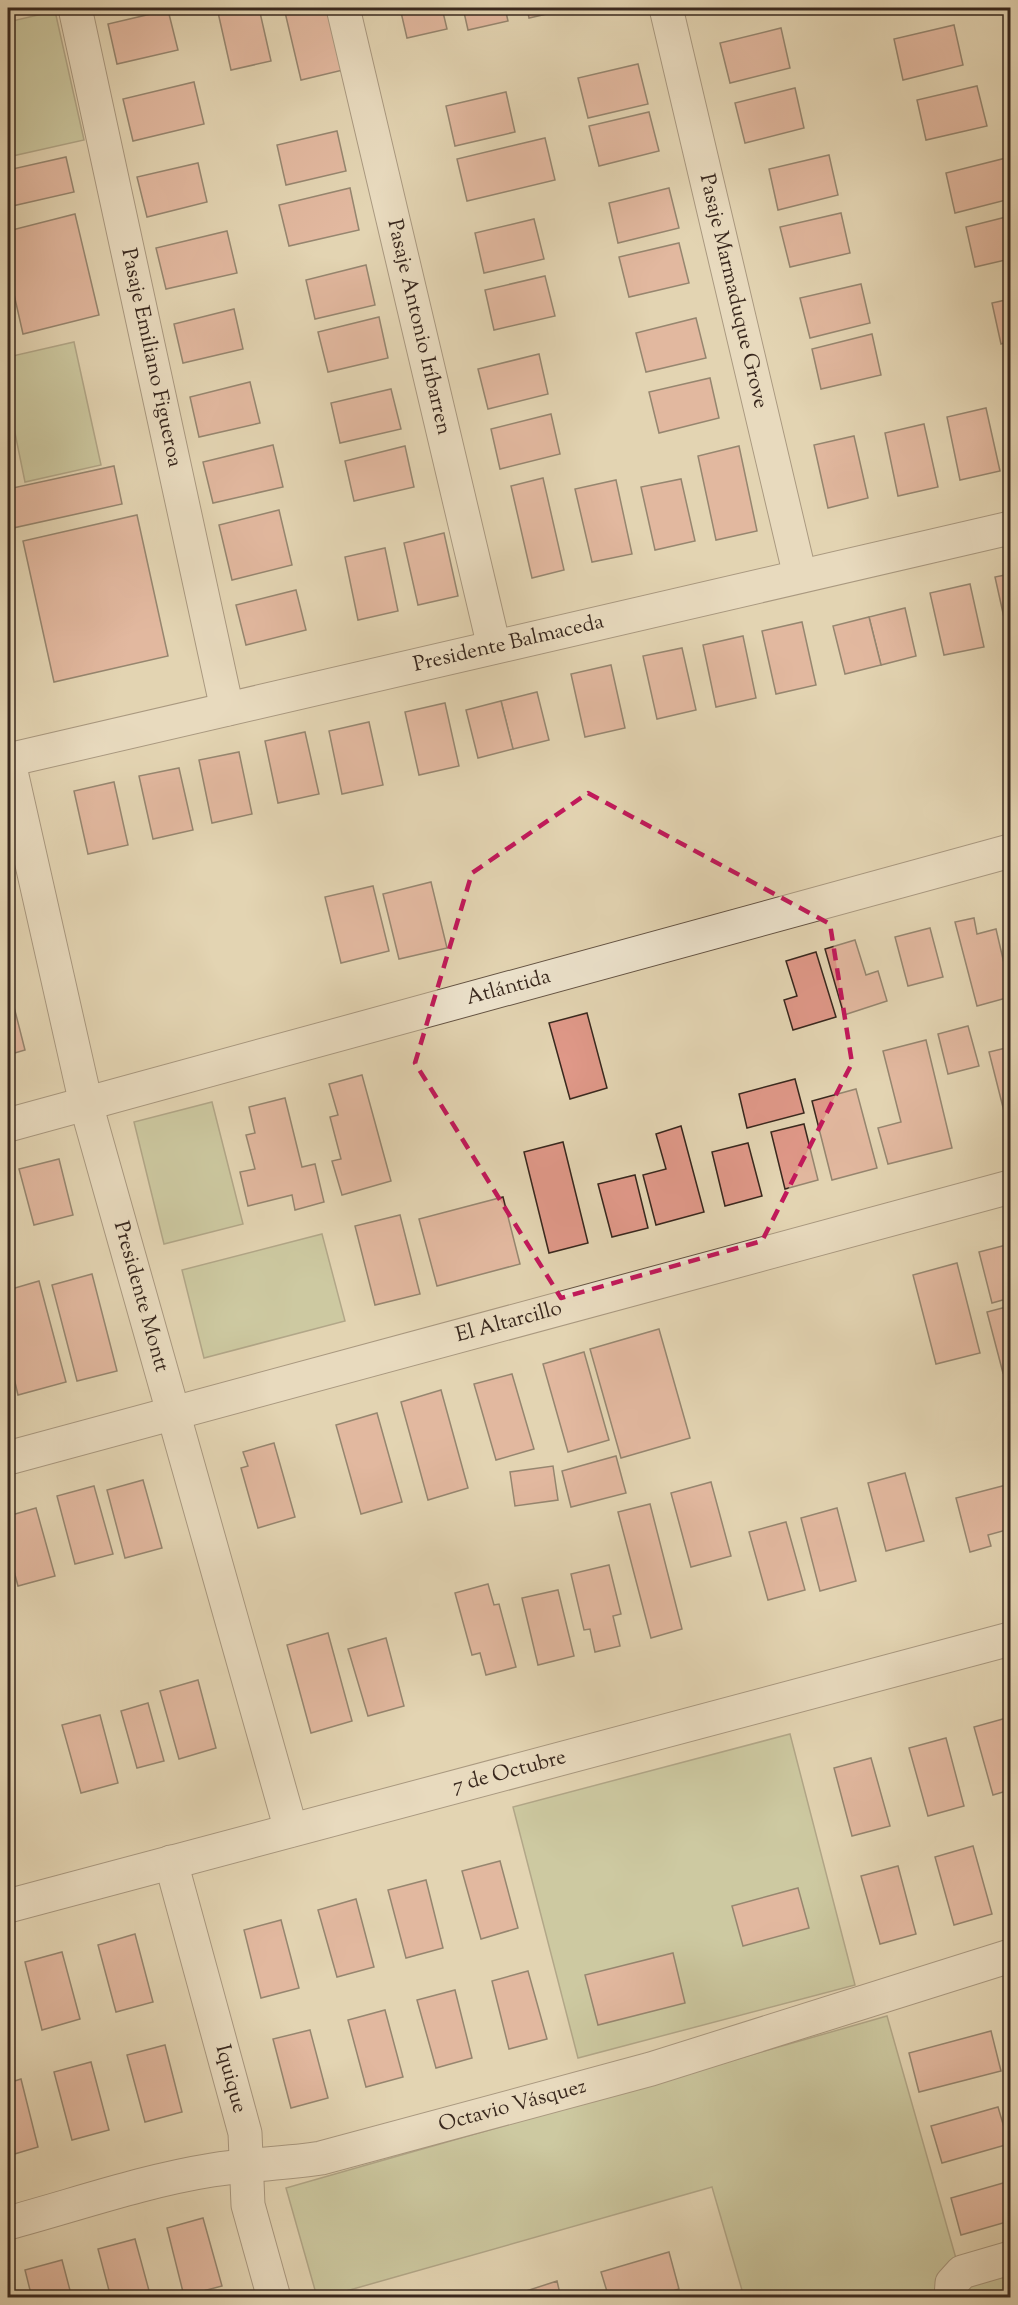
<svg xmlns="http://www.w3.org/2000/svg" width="1018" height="2305" viewBox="0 0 1018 2305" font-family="'Sorts Mill Goudy',serif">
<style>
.green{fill:#b2bd8d;stroke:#767256;stroke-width:1.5}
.building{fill:#df9888;stroke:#39281e;stroke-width:1.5}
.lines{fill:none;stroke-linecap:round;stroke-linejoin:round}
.street-casing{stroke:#645343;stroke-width:35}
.street{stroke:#ede3cd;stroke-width:33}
.marked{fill:none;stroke:#c2185b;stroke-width:4.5;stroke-dasharray:12 8;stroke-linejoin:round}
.labels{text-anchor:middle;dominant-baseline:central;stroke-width:4.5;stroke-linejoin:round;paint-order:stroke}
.street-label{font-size:21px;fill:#39281e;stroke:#ede3cd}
</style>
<rect width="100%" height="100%" fill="#e3d4b2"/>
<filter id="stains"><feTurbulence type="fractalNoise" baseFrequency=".00333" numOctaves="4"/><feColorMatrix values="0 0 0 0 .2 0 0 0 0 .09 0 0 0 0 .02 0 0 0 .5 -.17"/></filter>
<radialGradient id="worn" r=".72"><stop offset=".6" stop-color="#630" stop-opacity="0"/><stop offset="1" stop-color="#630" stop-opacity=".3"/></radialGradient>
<g class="green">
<path d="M55,11L84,140L8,157V22Z"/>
<path d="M74,342L101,465L25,482L8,399V357Z"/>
<path d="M212,1102L243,1224L164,1244L134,1122Z"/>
<path d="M322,1234L345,1321L204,1358L182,1270Z"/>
<path d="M790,1734L855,1985L578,2058L513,1807Z"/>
<path d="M887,2016L961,2276L1010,2263V2297H744L712,2187L325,2297H317L286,2188Z"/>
</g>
<g class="building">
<path d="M217,8H259L271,61L231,70Z"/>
<path d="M284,8H328L343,70L301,80Z"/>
<path d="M400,8H442L447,29L407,38Z"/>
<path d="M463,8H505L508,21L468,30Z"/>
<path d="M527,8H569V9L529,18Z"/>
<path d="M168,10L178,50L117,64L108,24Z"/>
<path d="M954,25L963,65L903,80L894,39Z"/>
<path d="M781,28L790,68L730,83L720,43Z"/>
<path d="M638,64L648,104L588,118L578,78Z"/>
<path d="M194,82L204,124L133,141L123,99Z"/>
<path d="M977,86L987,126L926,140L917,100Z"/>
<path d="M795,88L804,128L745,143L735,103Z"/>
<path d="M506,92L515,132L455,146L446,106Z"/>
<path d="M649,112L659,151L599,166L589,126Z"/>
<path d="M337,131L346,171L286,185L277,145Z"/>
<path d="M545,138L555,180L467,201L457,159Z"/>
<path d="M829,155L838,195L778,210L769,169Z"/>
<path d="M66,157L74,192L8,207V170Z"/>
<path d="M1006,158L1010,177V199L955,213L946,173Z"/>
<path d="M198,163L207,202L147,217L137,177Z"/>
<path d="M350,188L359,230L289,246L279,205Z"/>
<path d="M669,188L679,228L618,243L609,203Z"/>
<path d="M841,213L850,253L790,267L780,227Z"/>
<path d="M75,214L99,315L23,334L8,268V231Z"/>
<path d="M1010,216V259L975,267L966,227Z"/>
<path d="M534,219L544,259L484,273L475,233Z"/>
<path d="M227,231L237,273L166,289L156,248Z"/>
<path d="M679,243L689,283L629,297L619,257Z"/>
<path d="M366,265L375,305L315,319L306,280Z"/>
<path d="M545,276L555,316L494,330L485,290Z"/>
<path d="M861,284L870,323L810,338L800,298Z"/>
<path d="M1010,299V341L1001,344L992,303Z"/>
<path d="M234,309L243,349L183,363L174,324Z"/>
<path d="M379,317L388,358L328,372L318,332Z"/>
<path d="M696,318L706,358L646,372L636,333Z"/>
<path d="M872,334L881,375L821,389L812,349Z"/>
<path d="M539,354L548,394L488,409L478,369Z"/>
<path d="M710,378L719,418L659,433L649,392Z"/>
<path d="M250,382L260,423L199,437L190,397Z"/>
<path d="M391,389L401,429L340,443L331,403Z"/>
<path d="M986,408L1000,471L960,480L947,417Z"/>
<path d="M551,414L560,454L500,469L491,429Z"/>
<path d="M924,424L938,487L898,496L885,433Z"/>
<path d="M854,436L868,498L828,508L814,445Z"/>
<path d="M273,445L283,487L213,503L203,462Z"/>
<path d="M405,446L414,487L354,501L345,461Z"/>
<path d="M739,446L757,531L716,540L698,456Z"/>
<path d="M114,466L122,504L13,528L8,505V489Z"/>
<path d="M543,478L564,570L532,578L511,486Z"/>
<path d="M681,479L695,541L655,550L641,487Z"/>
<path d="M616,480L632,554L592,562L575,489Z"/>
<path d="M279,510L292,565L232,580L219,525Z"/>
<path d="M137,515L168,656L54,682L23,541Z"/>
<path d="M444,533L458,596L418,605L404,543Z"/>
<path d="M385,548L398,611L358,620L345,557Z"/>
<path d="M1010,574V640H1009L995,577Z"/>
<path d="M970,584L984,647L944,655L930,593Z"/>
<path d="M296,590L306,630L246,645L236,605Z"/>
<path d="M905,608L916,656L881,665L869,617Z"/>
<path d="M869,617L881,665L845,674L833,626Z"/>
<path d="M802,622L816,685L776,694L762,631Z"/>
<path d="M743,636L756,698L716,707L703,645Z"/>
<path d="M682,648L696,710L657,719L643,656Z"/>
<path d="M611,665L625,728L585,737L571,674Z"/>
<path d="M537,692L549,740L513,749L501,701Z"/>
<path d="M501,701L513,749L478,758L466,710Z"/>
<path d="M445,703L459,766L419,775L405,712Z"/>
<path d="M369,722L383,785L342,794L329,731Z"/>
<path d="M305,732L319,794L278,803L265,741Z"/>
<path d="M239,752L252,814L212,823L199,760Z"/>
<path d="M179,768L193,830L153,839L139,776Z"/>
<path d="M114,782L128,845L88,854L74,791Z"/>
<path d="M431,882L447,948L399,959L383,894Z"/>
<path d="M373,886L389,951L341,963L325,897Z"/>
<path d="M1010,898V916L1006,899Z"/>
<path d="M974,918L977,934L996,929L1010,989V997L977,1006L955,922Z"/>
<path d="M930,928L943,977L908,986L895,937Z"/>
<path d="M855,940L866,975L878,971L887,1001L844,1015L825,949Z"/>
<path d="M816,952L836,1017L793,1030L784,1000L797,996L786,961Z"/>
<path d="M12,999L25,1050L8,1055V1001Z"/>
<path d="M587,1013L607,1088L570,1099L549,1023Z"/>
<path d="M968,1026L979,1066L948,1074L938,1034Z"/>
<path d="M926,1040L952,1148L888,1164L878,1128L901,1122L883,1051Z"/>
<path d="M1010,1047V1135L989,1052Z"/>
<path d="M362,1075L391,1181L342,1195L332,1161L341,1159L330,1117L338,1115L329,1084Z"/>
<path d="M795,1079L804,1113L747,1128L739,1094Z"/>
<path d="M856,1089L877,1168L832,1180L812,1101Z"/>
<path d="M285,1098L302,1167L315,1164L324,1202L295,1210L292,1195L248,1206L240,1172L255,1169L246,1135L255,1133L249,1107Z"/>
<path d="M804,1124L818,1180L785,1189L771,1132Z"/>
<path d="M681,1126L704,1212L656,1225L643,1175L666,1169L656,1134Z"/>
<path d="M563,1142L588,1243L549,1253L524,1152Z"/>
<path d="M748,1143L762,1196L725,1206L712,1152Z"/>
<path d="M59,1159L73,1215L34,1225L19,1169Z"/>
<path d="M635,1175L648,1228L612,1237L598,1184Z"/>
<path d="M503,1197L520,1264L437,1286L419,1219Z"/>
<path d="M400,1215L420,1294L375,1305L355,1226Z"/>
<path d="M1010,1244V1298L992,1303L979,1252Z"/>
<path d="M957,1263L980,1353L936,1364L913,1275Z"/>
<path d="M92,1274L117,1371L77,1381L52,1285Z"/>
<path d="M39,1281L66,1382L18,1395L8,1353V1290Z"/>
<path d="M1010,1306V1371L1003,1373L987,1312Z"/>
<path d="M659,1329L690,1438L621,1458L590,1349Z"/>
<path d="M584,1352L609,1440L568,1452L543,1364Z"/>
<path d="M8,1370L14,1396L8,1398Z"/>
<path d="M512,1374L534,1449L496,1460L474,1384Z"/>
<path d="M441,1390L468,1488L428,1500L401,1402Z"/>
<path d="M377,1413L402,1502L361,1514L336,1425Z"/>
<path d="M274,1443L295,1517L258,1528L241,1468L248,1466L243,1452Z"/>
<path d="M616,1456L626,1493L571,1507L562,1471Z"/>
<path d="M553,1466L558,1500L515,1506L510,1472Z"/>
<path d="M905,1473L924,1541L886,1551L868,1483Z"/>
<path d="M143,1480L162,1548L125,1558L107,1490Z"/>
<path d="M711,1482L731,1556L691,1567L671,1493Z"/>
<path d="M1010,1484V1529L988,1535L991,1546L970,1552L956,1498Z"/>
<path d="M94,1486L113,1554L75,1564L57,1496Z"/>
<path d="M650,1504L682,1629L651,1638L618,1512Z"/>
<path d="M36,1508L55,1576L18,1586L8,1549V1516Z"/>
<path d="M837,1508L856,1581L820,1591L801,1518Z"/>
<path d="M786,1522L805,1590L768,1600L749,1532Z"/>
<path d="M609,1565L621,1614L613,1616L620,1646L595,1652L590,1629L584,1630L571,1574Z"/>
<path d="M488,1584L494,1605L499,1604L516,1667L486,1675L480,1653L472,1655L455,1593Z"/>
<path d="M558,1590L574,1656L538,1665L522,1598Z"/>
<path d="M328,1633L352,1721L311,1733L287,1645Z"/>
<path d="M386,1638L404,1706L368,1716L348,1649Z"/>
<path d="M198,1680L216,1748L179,1759L160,1691Z"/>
<path d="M148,1703L164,1761L137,1768L121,1711Z"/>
<path d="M100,1715L118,1783L81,1793L62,1725Z"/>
<path d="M1010,1717V1790L993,1795L974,1727Z"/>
<path d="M946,1738L964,1806L928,1816L909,1748Z"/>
<path d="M871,1758L890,1826L852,1836L834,1768Z"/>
<path d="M1010,1838V1857L1005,1839Z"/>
<path d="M973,1846L992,1914L954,1925L935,1857Z"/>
<path d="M500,1861L518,1928L481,1939L462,1871Z"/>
<path d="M898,1866L916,1934L880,1944L861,1876Z"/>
<path d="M426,1880L443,1948L406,1958L388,1890Z"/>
<path d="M798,1888L809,1928L743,1946L732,1906Z"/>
<path d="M356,1899L374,1967L337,1977L318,1910Z"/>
<path d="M281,1920L299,1988L261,1998L244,1930Z"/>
<path d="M135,1934L153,2002L116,2012L98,1945Z"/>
<path d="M62,1952L80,2019L42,2030L25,1962Z"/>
<path d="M673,1953L685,2003L598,2025L585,1975Z"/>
<path d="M528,1971L547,2039L509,2049L492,1981Z"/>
<path d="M455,1990L472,2058L436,2068L417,2000Z"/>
<path d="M385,2010L403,2077L366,2087L348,2020Z"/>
<path d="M310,2030L328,2098L291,2108L273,2039Z"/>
<path d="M991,2031L1001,2071L919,2092L909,2053Z"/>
<path d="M165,2045L182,2112L145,2122L127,2055Z"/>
<path d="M91,2062L109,2130L72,2140L54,2072Z"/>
<path d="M21,2079L38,2147L8,2156V2083Z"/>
<path d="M998,2107L1009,2144L942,2163L931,2126Z"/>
<path d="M1010,2181V2221L961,2235L951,2198Z"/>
<path d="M203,2218L222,2286L184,2296L167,2228Z"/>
<path d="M135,2239L151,2298H111L98,2249Z"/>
<path d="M669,2252L679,2289L651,2298H609L601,2272Z"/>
<path d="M62,2260L72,2298H32L25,2270Z"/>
<path d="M557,2281L561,2298H521L520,2293Z"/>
</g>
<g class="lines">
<g class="street-casing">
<g id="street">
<path id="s1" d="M75,8L227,709"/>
<path id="s2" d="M343,8L494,647"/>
<path id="s3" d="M666,8L800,576"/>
<path id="s4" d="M8,758L86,1104L291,1830"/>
<path id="s5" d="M8,760L1010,528"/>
<path id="s6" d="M8,1125L1010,851"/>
<path id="s7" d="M8,1458L1010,1187"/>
<path id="s8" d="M171,1862L245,2133L248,2205L274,2298"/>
<path id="s9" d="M8,1906L1010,1639"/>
<path id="s10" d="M8,2223C75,2205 143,2181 212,2170C248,2164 284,2164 321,2158L651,2069L1010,1956"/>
<path d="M951,2298L952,2283L962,2272L1010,2258"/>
</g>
</g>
<use href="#street" class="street"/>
</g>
<path d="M0 0H1018V2305H0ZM588,793L830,924L852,1063L762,1241L561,1298L415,1063L472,873Z" fill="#e3d4b2" fill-opacity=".55" fill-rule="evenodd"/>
<path class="marked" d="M588,793L830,924L852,1063L762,1241L561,1298L415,1063L472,873Z"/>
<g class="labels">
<g class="street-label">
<text stroke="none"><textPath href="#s3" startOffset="291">Pasaje Marmaduque Grove</textPath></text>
<text stroke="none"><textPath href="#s2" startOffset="328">Pasaje Antonio Iríbarren</textPath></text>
<text stroke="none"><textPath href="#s1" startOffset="358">Pasaje Emiliano Figueroa</textPath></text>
<text stroke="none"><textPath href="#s5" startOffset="514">Presidente Balmaceda</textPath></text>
<text stroke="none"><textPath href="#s6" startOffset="519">Atlántida</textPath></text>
<text stroke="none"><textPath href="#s4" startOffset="555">Presidente Montt</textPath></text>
<text stroke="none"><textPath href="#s7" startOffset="519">El Altarcillo</textPath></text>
<text stroke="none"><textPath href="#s9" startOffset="519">7 de Octubre</textPath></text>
<text stroke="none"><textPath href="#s8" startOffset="225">Iquique</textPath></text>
<text stroke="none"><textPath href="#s10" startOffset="519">Octavio Vásquez</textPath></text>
</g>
</g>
<rect width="1018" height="2305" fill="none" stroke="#e3d4b2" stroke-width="30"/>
<rect x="9" y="9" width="1000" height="2287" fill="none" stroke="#39281e" stroke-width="3"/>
<rect x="15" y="15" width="988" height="2275" fill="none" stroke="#39281e" stroke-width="1.5"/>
<rect width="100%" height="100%" filter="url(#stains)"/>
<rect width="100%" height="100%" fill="url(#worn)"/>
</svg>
